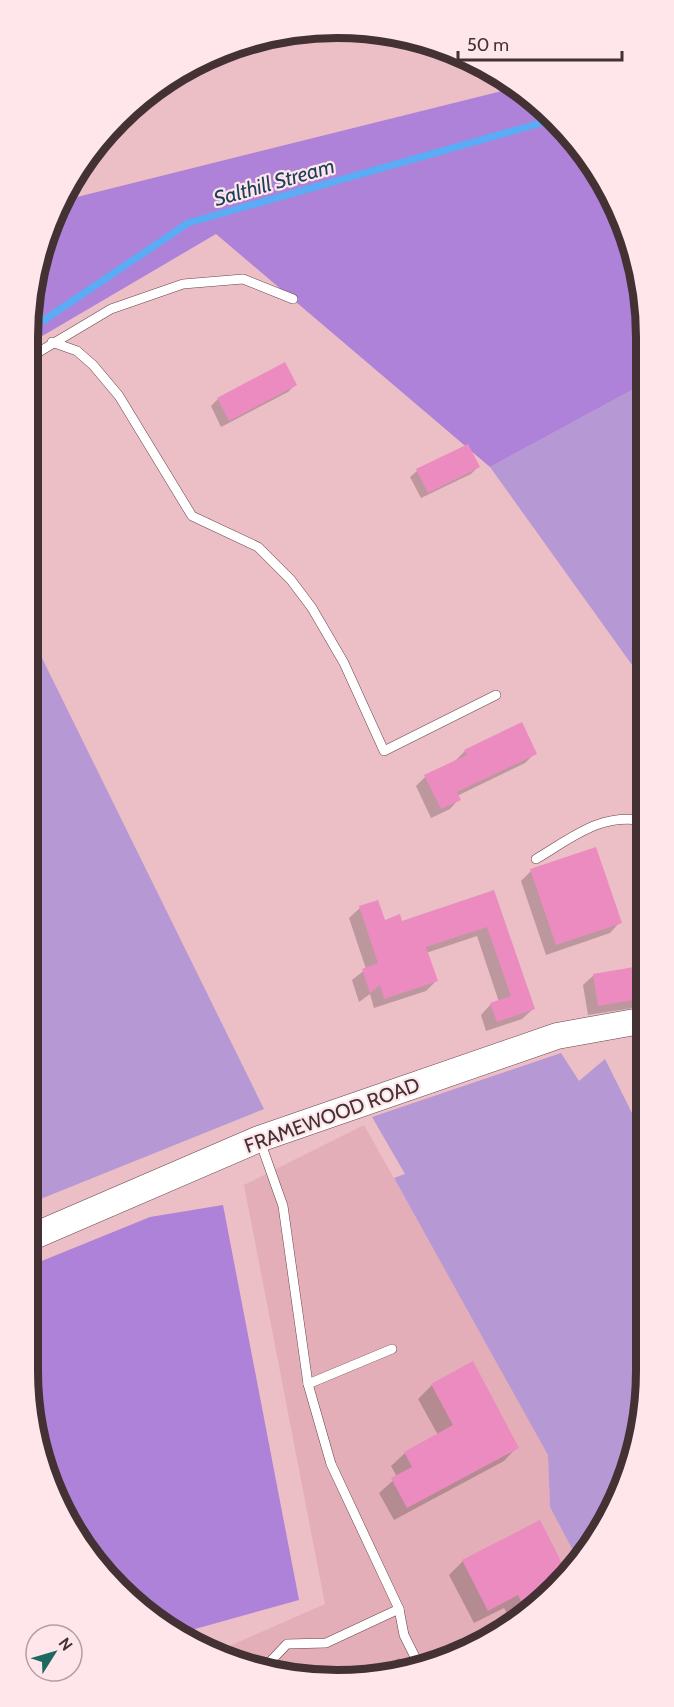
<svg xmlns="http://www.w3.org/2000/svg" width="674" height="1707" viewBox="0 0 674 1707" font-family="Cabin,sans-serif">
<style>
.built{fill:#e3aeb7}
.green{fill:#b598d4}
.forest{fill:#ae82d9}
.shadow{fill:#0003}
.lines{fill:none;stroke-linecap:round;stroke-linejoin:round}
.stream{stroke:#5aadf4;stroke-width:7}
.building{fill:#eb8bbf}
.lane-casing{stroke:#69434b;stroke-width:10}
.secondary-casing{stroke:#69434b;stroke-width:27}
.lane{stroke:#fff;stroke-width:9}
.secondary{stroke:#fff;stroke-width:26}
.labels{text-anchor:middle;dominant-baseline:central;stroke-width:4.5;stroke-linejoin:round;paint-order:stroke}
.street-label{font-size:20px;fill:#433134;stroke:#fee6ea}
.water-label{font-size:21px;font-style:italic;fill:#1c3f5c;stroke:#fee6ea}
.rim{fill:none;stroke:#433134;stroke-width:8}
</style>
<rect width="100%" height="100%" fill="#ecbec6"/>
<path class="built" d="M364,1125L548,1453L550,1507L579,1562L509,1628L398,1674L296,1677L218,1651L325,1604L244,1185Z"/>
<g class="green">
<path d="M645,383V683L490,467Z"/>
<path d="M39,652L264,1109L33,1202L27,1199V658Z"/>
<path d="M561,1053L579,1081L605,1059L646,1141L647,1370L636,1451L579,1562L550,1507L548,1455L394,1178L405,1174L372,1117Z"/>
</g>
<g class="forest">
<path d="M518,87L570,133L615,200L644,296L645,383L490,467L216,234L27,345L38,256L65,200Z"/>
<path d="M223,1205L299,1600L177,1634L104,1574L44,1470L27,1370V1267L150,1217Z"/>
</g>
<g class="shadow">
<path d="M284,364L295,385L288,392L221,427L211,406L218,399Z"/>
<path d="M478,467L471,474L421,498L410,477L417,471Z"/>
<path d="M465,751L535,753L525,763L457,796L459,799L450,809L431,818L416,786L425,777L456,760Z"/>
<path d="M531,871L620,922L610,933L546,955L521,881Z"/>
<path d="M493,892L533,1009L522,1019L486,1031L481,1015L491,1004L499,1002L477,936L426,953L436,981L426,991L374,1008L370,994L359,1002L352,980L366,969L349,918L360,908L384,922L402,923Z"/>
<path d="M646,967V1006L588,1015L583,985L594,975Z"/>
<path d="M432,1385L517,1447L504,1461L394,1520L379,1493L397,1477L391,1466L405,1453L438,1435L418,1399Z"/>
<path d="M539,1522L566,1574L513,1624L504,1608L474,1623L449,1575L462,1562Z"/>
<path d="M399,1658L406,1671L398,1674L369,1675Z"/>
</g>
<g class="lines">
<path class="stream" d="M28,331L188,223L555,119"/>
</g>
<g class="building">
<path d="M285,362L297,385L229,421L217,398Z"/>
<path d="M468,444L480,467L428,493L416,469Z"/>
<path d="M522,722L537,754L457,792L461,800L441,809L424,775L467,755L464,750Z"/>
<path d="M596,847L622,923L556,945L530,869Z"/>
<path d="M494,890L535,1009L497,1022L490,1003L511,996L487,927L426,947L438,981L384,999L380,985L370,993L362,969L378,963L359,906L378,900L385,920L400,914L402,921Z"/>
<path d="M646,965V998L598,1006L593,974Z"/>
<path d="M473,1361L519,1448L407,1508L391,1478L412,1467L404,1452L453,1425L431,1384Z"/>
<path d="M540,1520L567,1573L526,1612L518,1595L488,1611L462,1560Z"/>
</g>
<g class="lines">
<g class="lane-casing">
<g id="lane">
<path d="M52,342L77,351L93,365L119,396L192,516L258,547L291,580L312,608L344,663L384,751L496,695"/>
<path d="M27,359L111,309L183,284L243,279L293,299"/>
<path d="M536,859C573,837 601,812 646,821"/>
<path d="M260,1141L283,1206L308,1384L331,1464L399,1609L404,1635L419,1665"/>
<path d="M308,1384L392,1349"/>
<path d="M265,1667L287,1644L326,1643L399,1609"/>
</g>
</g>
<g class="secondary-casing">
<path id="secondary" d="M27,1239L259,1139L557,1036L646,1020"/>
</g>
<use href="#lane" class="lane"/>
<use href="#secondary" class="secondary"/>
</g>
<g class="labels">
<g class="street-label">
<text transform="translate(332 1115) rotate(-20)">FRAMEWOOD ROAD</text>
</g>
<g class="water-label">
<text transform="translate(274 182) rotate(-16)">Salthill Stream</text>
</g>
</g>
<path d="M0 0H674V1707H0ZM337 38H337A299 299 0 0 1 636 337V1371A299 299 0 0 1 337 1670H337A299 299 0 0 1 38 1371V337A299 299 0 0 1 337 38Z" fill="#fee6ea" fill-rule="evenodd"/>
<path class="rim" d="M337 38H337A299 299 0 0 1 636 337V1371A299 299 0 0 1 337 1670H337A299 299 0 0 1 38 1371V337A299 299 0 0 1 337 38Z"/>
<g transform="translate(54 1653) rotate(53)"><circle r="28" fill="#fee6ea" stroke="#b39ea1" stroke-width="1.5"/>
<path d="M0-4.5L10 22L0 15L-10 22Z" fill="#1e6862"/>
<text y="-9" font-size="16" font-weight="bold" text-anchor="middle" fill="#433134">N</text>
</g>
<path d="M458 51v9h164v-9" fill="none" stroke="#433134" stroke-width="3"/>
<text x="467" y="51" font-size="18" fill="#433134" stroke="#fee6ea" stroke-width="4.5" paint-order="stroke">50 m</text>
</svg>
